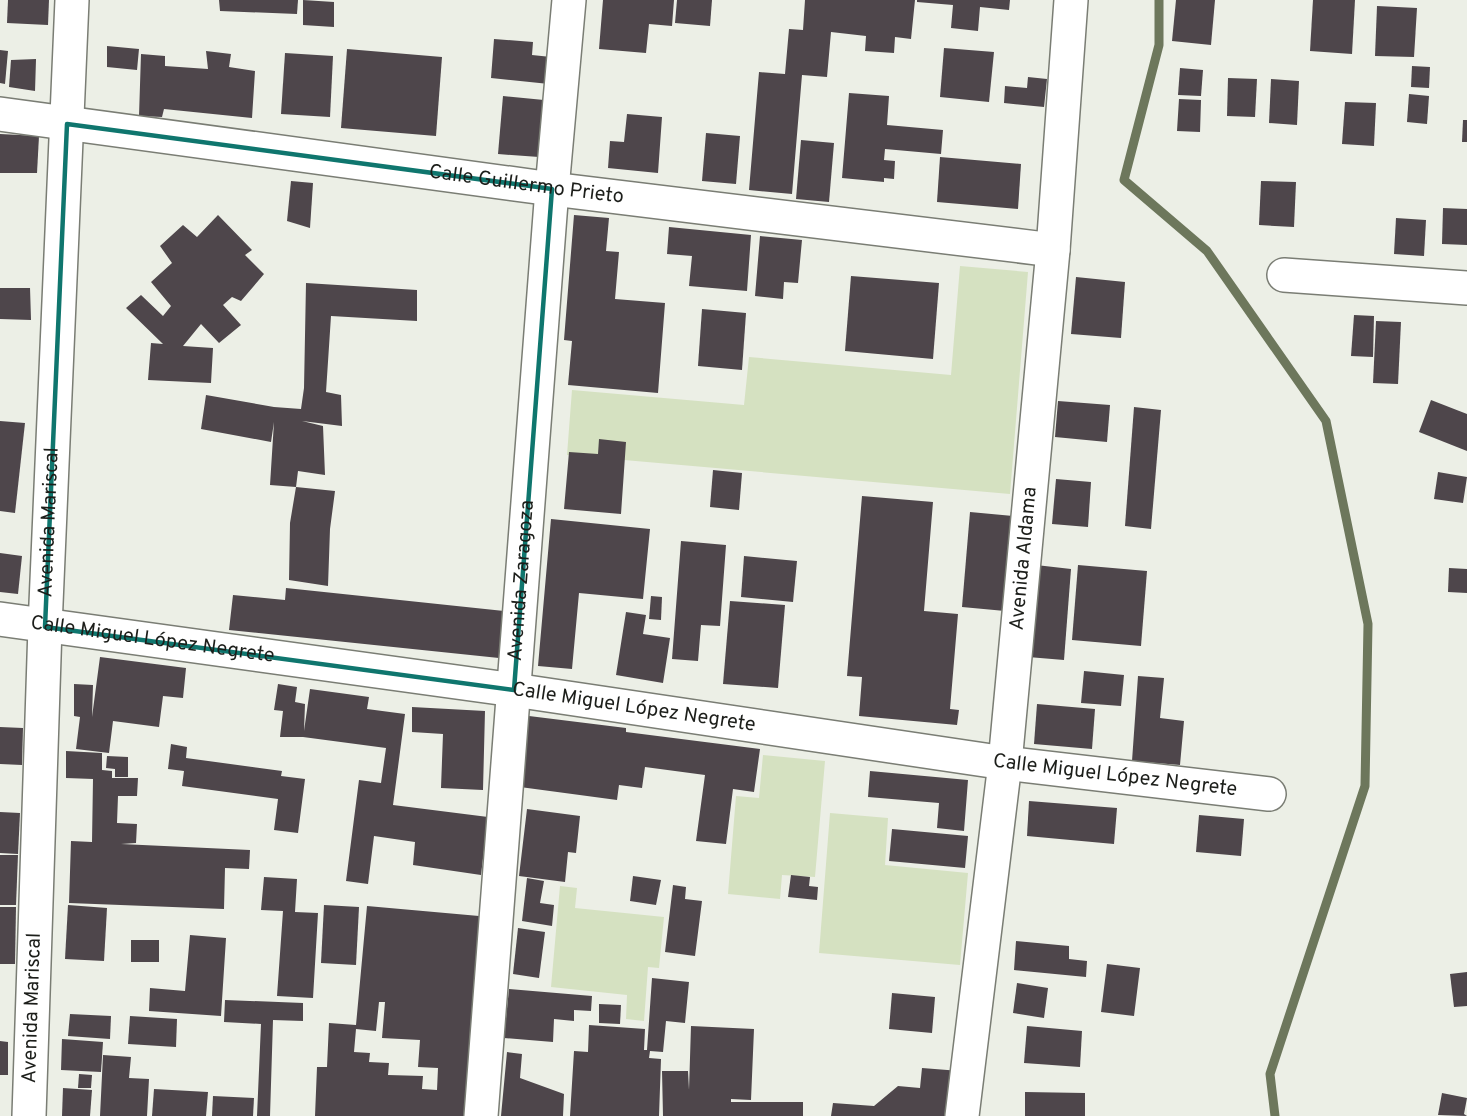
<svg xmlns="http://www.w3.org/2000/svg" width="1467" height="1116" viewBox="0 0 1467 1116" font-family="Overpass,sans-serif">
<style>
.green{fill:#d5e1c1}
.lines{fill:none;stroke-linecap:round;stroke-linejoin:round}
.stream{stroke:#6d775c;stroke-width:9}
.building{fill:#4e464b;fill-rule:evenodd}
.minor-casing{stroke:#7a7d74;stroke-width:36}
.minor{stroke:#fff;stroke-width:33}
.marked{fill:none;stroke:#0f766e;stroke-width:4.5;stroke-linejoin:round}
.labels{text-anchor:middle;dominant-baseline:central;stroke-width:6;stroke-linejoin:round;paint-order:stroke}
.street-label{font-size:20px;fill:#1c1e1a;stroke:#ecefe6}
</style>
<rect width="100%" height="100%" fill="#ecefe6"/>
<g class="green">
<path d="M960,266L1028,272L1010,494L567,455L572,390L744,405L749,357L951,375Z"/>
<path d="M763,755L825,761L815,877L782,875L780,899L728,894L736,796L759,798Z"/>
<path d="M830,813L888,818L885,865L968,873L960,965L819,953Z"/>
<path d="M560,886L577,888L575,908L664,917L659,968L648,967L644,1021L626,1019L627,995L551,987Z"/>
</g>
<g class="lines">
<path class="stream" d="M1159,0V45L1124,180L1207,251L1326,421L1368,624L1365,786L1270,1074L1275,1116"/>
</g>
<g class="building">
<path d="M8,0H49L48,25L7,23Z"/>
<path d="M219,0H298L297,14L220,11Z"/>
<path d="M303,0L334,2V27L303,25Z"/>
<path d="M603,0H674L672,26L649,24L646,53L599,49Z"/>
<path d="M677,0H712L710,26L675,23Z"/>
<path d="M805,0H915L911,39L895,37L894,53L865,51L866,36L831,32L827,77L802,75L792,194L749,190L759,72L785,74L789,29L803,30Z"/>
<path d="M917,0H1010L1009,10L980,7L978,31L951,28L953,5L917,2Z"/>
<path d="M1176,0H1215L1211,45L1172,41Z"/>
<path d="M1313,0H1355L1352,54L1310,51Z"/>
<path d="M1377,6L1417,8L1414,57L1375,56Z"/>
<path d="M494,39L533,42L532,55L551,57L549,84L491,78Z"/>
<path d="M107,46L139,49L137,70L107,67Z"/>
<path d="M944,48L994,52L989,102L940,97Z"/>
<path d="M347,49L442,57L436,136L341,128Z"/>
<path d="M0,50L8,51L5,84L0,83Z"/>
<path d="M206,51L231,54L229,67L255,71L252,118L164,109L162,117L139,116L141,54L165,56V66L208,69Z"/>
<path d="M285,53L333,56L330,117L281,114Z"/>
<path d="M36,59L35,91L9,87L11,60Z"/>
<path d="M1412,66L1430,67L1429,88L1411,87Z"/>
<path d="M1180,68L1203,70L1201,96L1178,95Z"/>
<path d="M1028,77L1047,79L1044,107L1004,103L1005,86L1027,88Z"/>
<path d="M1228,78L1257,79L1255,117L1227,116Z"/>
<path d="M1271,79L1299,81L1297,125L1269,123Z"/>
<path d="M849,93L889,96L887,125L943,130L941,154L885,149L884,160L895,161L894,179L884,178V182L842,178Z"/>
<path d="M1409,94L1429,96L1427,124L1407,122Z"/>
<path d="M503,96L544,100L539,157L498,154Z"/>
<path d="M1179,99L1201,100L1200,132L1177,131Z"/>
<path d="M1345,102L1376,103L1374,146L1342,144Z"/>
<path d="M627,114L662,117L658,173L608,168L610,141L624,142Z"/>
<path d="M1463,120H1467V142H1462Z"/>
<path d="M706,133L740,136L736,184L702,181Z"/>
<path d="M0,134L39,136L37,173H0Z"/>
<path d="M801,140L834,143L829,202L796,199Z"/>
<path d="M940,157L1021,164L1018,209L937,202Z"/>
<path d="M291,181L313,183L310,228L287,221Z"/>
<path d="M1261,181L1296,182L1294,227L1259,225Z"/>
<path d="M1443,208L1467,209V245L1442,244Z"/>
<path d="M218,215L252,250L245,255L264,274L241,301L232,297L223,305L241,325L219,343L201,324L183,346L213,348L211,383L148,380L151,343L163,344L126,308L141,295L163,316L171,306L151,282L172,263L160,246L183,225L197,237Z"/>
<path d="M574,215L609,218L606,251L619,252L615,299L665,303L658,393L568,385L572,341L564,340Z"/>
<path d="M1396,218L1426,220L1424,256L1394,254Z"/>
<path d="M669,227L751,235L747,291L689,286L692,256L667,254Z"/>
<path d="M760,236L802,240L798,283L784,282L783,299L755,296Z"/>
<path d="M851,276L939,283L933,359L845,351Z"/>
<path d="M1076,277L1125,282L1121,338L1071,334Z"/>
<path d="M306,283L417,290V321L331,316L326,392L341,395L342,426L302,421L323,426L325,475L298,471L296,487L270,485L274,422L271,442L201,429L206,395L274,407L301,409L304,388Z"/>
<path d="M0,288H30L31,320L0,319Z"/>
<path d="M702,309L746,313L742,370L698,366Z"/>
<path d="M1354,315L1374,316L1373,357L1351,356Z"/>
<path d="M1376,321L1401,322L1398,384L1373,383Z"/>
<path d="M1431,400L1467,414V451L1419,432Z"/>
<path d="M1058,401L1110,405L1107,442L1055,437Z"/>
<path d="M1134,407L1161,410L1151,529L1125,526Z"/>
<path d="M0,421L25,423L15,513L0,511Z"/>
<path d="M599,439L626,442L621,514L564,509L569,452L598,454Z"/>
<path d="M713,470L742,473L739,510L710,507Z"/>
<path d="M1438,472L1467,477L1463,503L1434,499Z"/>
<path d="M1056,479L1091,482L1088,527L1052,524Z"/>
<path d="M296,487L335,491L330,529L328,586L289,580L290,523Z"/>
<path d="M862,496L933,502L924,611L958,614L950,709L959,710L957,725L859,716L862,677L847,676Z"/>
<path d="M970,512L1013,516L1005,611L962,607Z"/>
<path d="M551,519L650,529L643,599L579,593L572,669L538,666Z"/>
<path d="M681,541L726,545L720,626L701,625L698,661L672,659Z"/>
<path d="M0,553L22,556L18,594L0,592Z"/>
<path d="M744,556L797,561L793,602L741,597Z"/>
<path d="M1036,565L1071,569L1064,660L1028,657Z"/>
<path d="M1078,565L1147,571L1141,646L1072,640Z"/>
<path d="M1449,568L1467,569V593L1448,592Z"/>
<path d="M286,588L504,611L499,658L229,630L233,595L285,600Z"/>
<path d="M651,596L662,597L661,620L649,619Z"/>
<path d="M730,601L785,605L778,688L723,684Z"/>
<path d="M626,612L646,615L643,634L670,638L663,683L616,675Z"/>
<path d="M100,657L186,668L183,698L163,696L159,727L113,721L109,753L76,749L80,717L74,716V684L93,685L92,717Z"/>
<path d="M1084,671L1124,675L1121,706L1081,703Z"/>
<path d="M1138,676L1164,678L1160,718L1184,721L1180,765L1132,761Z"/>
<path d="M278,684L297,687L295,702L305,704L304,731L310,689L369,697L367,709L405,714L393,805L488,817L481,875L413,865L415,842L374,836L368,884L346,881L359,780L381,783L386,748L303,737H280L283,711L274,710Z"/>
<path d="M1037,704L1095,709L1092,749L1034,744Z"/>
<path d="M412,707L485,711L483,790L441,788L443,734L412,732Z"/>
<path d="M529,716L626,728V732L760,749L754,792L733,789L726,844L696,841L705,775L645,767L642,788L619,785L617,800L520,787Z"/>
<path d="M0,727L23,728L22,765L0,764Z"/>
<path d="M171,744L187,747L186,758L282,771L281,776L305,779L298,833L274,830L278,799L182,786L184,771L168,769Z"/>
<path d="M66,751L102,753V770L112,771V778H138L137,796H118L117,823L137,824L136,843L121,844L250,850L249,869L225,868L224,909L69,903L71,841L92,842L93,779L66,778Z"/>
<path d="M107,756L128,757V777H115V769L106,768Z"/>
<path d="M870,771L968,780L964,831L937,828L939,803L868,797Z"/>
<path d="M1029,801L1117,808L1114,844L1027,836Z"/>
<path d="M527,809L580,816L576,853L568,852L565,882L519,876Z"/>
<path d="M0,812L20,813L18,854L0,853Z"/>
<path d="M1199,815L1244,819L1241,856L1196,852Z"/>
<path d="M892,829L968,836L965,868L889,861Z"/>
<path d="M0,855H18L16,905H0Z"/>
<path d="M791,875L810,877L809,886L818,887L817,900L788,897Z"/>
<path d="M633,876L661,880L656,905L630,901Z"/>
<path d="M264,877L297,879L295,912L318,913L313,998L277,996L283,911L261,910Z"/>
<path d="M527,878L544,881L540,903L554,905L552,926L522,921Z"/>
<path d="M673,885L686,887L685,899L702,901L695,956L665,952Z"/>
<path d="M68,905L107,908L104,961L65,959Z"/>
<path d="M324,905L359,907L356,965L321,963Z"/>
<path d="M367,906L479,916L465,1116H315L317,1067H327L329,1023L356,1025ZM379,1002H385L382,1038L420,1040L418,1067L438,1068L437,1090L422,1089L423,1076L388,1075L389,1063L369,1062L370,1053L354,1052L356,1029L376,1031Z"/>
<path d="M0,907H16L15,964H0Z"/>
<path d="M518,928L545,932L539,978L513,974Z"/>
<path d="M190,935L226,938L221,1016L149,1011L150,988L185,991Z"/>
<rect x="131" y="940" width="28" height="22"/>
<path d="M1016,941L1069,946V959L1087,961L1086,977L1014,970Z"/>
<path d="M1107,964L1140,968L1134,1016L1101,1012Z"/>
<path d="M1467,972V1006L1454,1007L1450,974Z"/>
<path d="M652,978L689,982L685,1023L666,1021L663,1052L650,1051L649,1058L661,1059L659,1116H570L574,1051L588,1052L589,1025L645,1029L644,1050H647Z"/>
<path d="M1017,983L1048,988L1044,1018L1013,1013Z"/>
<path d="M509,989L592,996L591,1011L574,1010V1021L554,1019L553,1042L504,1038Z"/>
<path d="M892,993L935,997L932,1033L889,1029Z"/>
<path d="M225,1000L303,1003V1021L273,1020L270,1116H257L261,1024L224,1022Z"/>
<path d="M599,1004L621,1005L620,1024L599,1023Z"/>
<path d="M70,1014L111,1016L110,1039L68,1036Z"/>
<path d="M130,1016L177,1019L176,1047L128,1044Z"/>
<path d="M691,1026L754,1029L751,1100L731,1099V1102H803V1116H663L662,1071H688L689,1090Z"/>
<path d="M1027,1026L1082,1031L1080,1067L1024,1063Z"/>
<path d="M62,1039L103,1042L101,1072L61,1070Z"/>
<path d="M0,1041L8,1042V1075H0Z"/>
<path d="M507,1052L522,1054L520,1078L564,1094L563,1116H501Z"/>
<path d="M103,1055L131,1057L129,1078L149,1079L147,1116H100Z"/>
<path d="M922,1068L960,1071L956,1116H831L833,1103L874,1106L898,1086L920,1088Z"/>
<path d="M79,1074L92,1075L91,1088H78Z"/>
<path d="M63,1088L92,1090L90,1116H62Z"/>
<path d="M154,1089L208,1092L206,1116H152Z"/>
<path d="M1025,1092L1085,1093V1116H1025Z"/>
<path d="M1442,1093L1467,1098L1464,1114L1467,1116L1438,1115Z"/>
<path d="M213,1096L254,1098L253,1116H212Z"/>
</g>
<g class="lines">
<g class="minor-casing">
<g id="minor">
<path id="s1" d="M0,114L552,189L1053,250"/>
<path d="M1284,275L1467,288"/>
<path id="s2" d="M0,619L514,690L1005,763L1269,794"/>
<path id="s3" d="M29,1116L45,627L72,0"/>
<path id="s4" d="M481,1116L552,189L569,0"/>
<path id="s5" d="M962,1116L1005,763L1053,250L1071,0"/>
</g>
</g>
<use href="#minor" class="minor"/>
</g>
<path class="marked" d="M67,124L552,189L514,690L45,627Z"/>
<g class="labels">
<g class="street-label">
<text stroke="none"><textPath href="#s1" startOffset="531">Calle Guillermo Prieto</textPath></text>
<text stroke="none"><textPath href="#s3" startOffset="594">Avenida Mariscal</textPath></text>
<text stroke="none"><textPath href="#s5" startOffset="561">Avenida Aldama</textPath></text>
<text stroke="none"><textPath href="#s4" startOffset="537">Avenida Zaragoza</textPath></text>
<text stroke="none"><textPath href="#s2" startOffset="154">Calle Miguel López Negrete</textPath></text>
<text stroke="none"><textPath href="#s2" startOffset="640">Calle Miguel López Negrete</textPath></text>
<text stroke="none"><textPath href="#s2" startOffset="1126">Calle Miguel López Negrete</textPath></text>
<text stroke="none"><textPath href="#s3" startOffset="108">Avenida Mariscal</textPath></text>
</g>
</g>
</svg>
